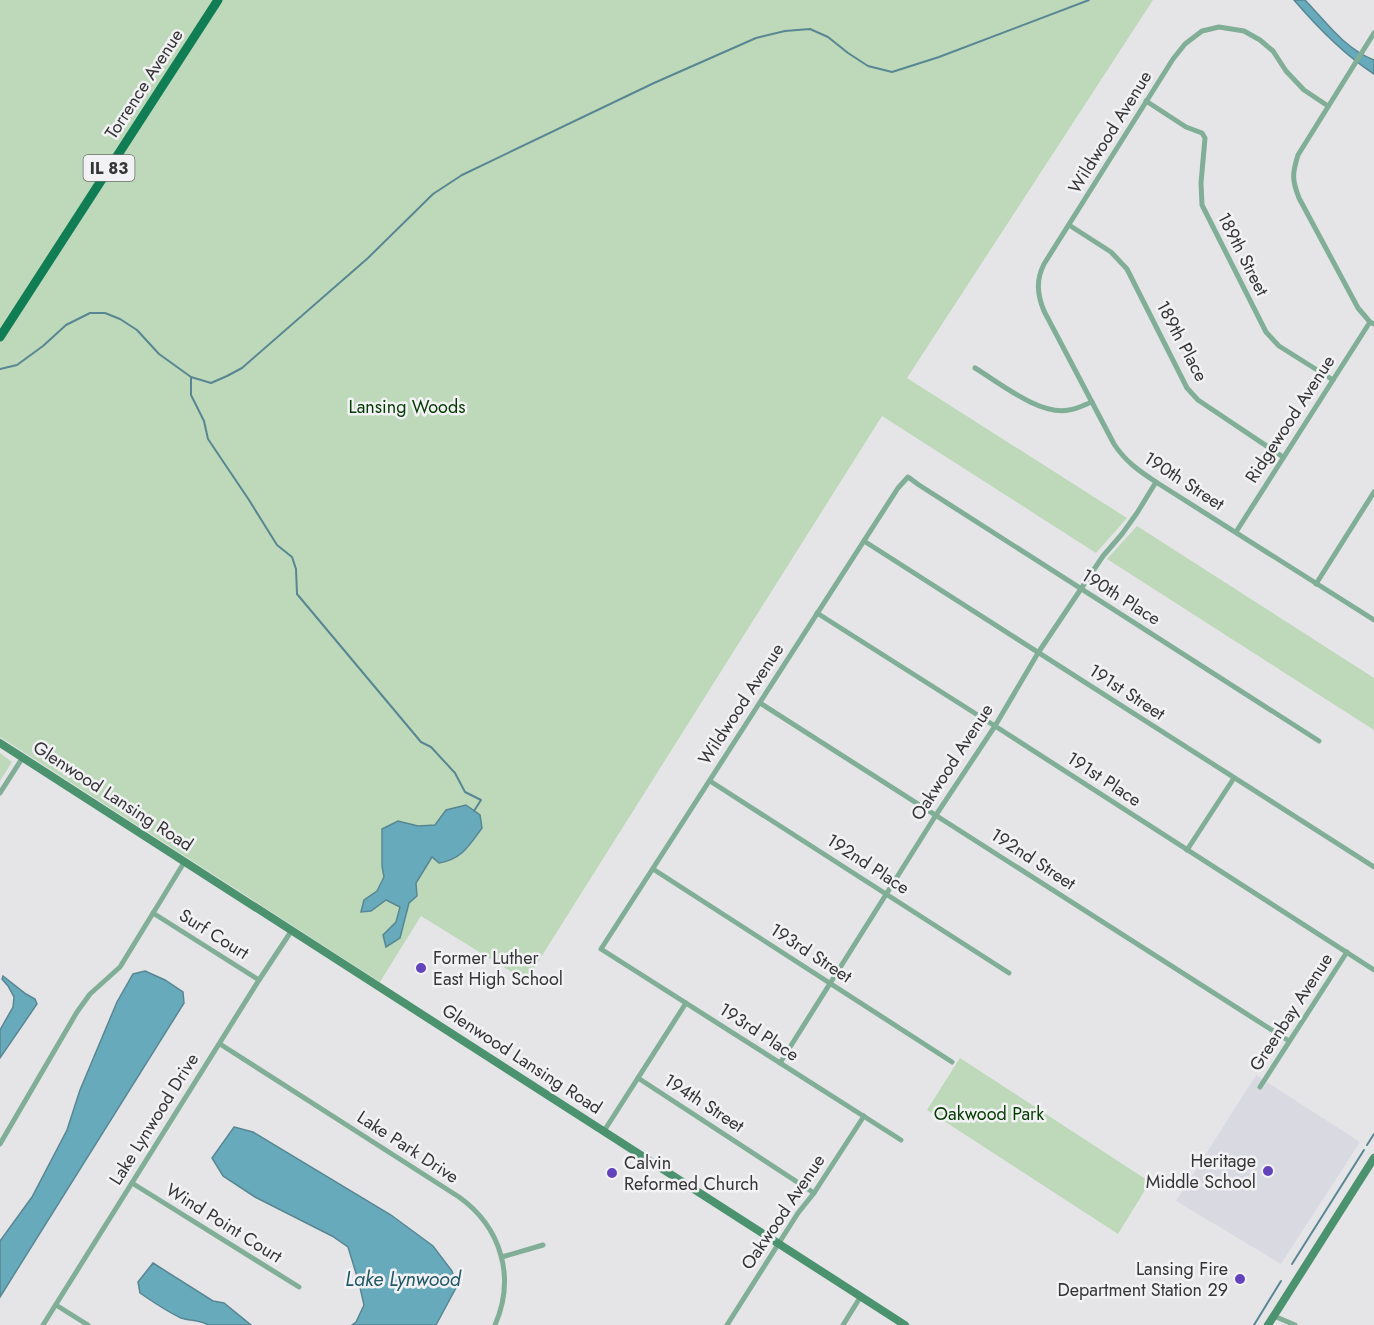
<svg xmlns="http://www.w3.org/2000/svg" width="1374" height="1325" viewBox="0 0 1374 1325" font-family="Jost,sans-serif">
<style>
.built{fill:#d9d9e2}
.green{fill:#bdd9b9}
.water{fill:#67aabb;stroke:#588793;stroke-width:1.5}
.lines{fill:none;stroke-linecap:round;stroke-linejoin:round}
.stream{stroke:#588793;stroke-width:2}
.minor{stroke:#81ae96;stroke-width:5}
.secondary{stroke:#4b926f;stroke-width:8}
.primary{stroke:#107d54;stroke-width:9}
.poi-dot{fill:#6343bb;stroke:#f2f2f5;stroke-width:2}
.labels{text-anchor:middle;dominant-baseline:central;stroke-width:5;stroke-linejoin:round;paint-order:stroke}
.shield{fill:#f2f2f5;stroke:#6e6e6f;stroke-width:1.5}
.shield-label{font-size:16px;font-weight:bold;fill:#353536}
.street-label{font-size:18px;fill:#353536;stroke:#f2f2f5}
.park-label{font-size:18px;fill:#043b00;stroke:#f2f2f5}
.poi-label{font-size:18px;fill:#353536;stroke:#f2f2f5;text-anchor:start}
.water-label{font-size:20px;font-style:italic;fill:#225a67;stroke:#f2f2f5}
</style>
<rect width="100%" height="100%" fill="#e5e5e8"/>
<path class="built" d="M1256,1075L1360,1142L1281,1264L1176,1201Z"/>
<g class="green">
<path d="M0,0H1153L907,378L1127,518L1096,553L882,416L526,981L421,916L380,982L0,737Z"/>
<path d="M1137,526L1374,678V730L1107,559Z"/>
<path d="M0,753L12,762L0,781Z"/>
<path d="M960,1058L1150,1182L1118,1234L927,1110Z"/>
</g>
<g class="water">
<path d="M1294,0H1305C1326,22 1345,49 1374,60V74C1343,54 1318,28 1294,0Z"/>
<path d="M466,805L480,815L482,828C469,846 462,859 439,863L432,857L416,883L417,896L409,903L400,938L386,947L383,935L396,922L400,907L386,900L371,911L361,912L364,900L377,891L384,877L382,866V829L398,821L418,826L435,825L446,810Z"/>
<path d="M145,971L165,980L183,992L184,1003L0,1297V1241L32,1197L67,1130L80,1090L117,1002L133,974Z"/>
<path d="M3,976L26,994L35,999L37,1004L0,1058V1030L13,1007L14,997L8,986L2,979Z"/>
<path d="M234,1127L253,1132L391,1215L433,1246L452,1271L457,1286L436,1325H352L356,1322L364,1305L359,1283L348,1247L332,1236L255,1197L223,1176L212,1158Z"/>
<path d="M153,1263L213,1301L224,1303L251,1325H208C201,1320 190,1321 181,1318C166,1311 153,1302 140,1293L138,1282Z"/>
</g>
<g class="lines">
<g class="stream">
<path d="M0,369L17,365L43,346L66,325L90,313H105L120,319L137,330L159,354L191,377L211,383L227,376L242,368L368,258L433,194L462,175L654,83L756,38L785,31L810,29L828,37L848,53L868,66L892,72L939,57L1089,0"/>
<path d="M191,377V395L204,421L208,439L249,500L277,545L292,557L296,569L297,594L421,742L431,747L455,773L465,792L481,800L474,811"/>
<path d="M1367,1145L1374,1134"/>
<path d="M1292,1264L1364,1150"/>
<path d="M1254,1325L1281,1281"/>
</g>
<g class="minor">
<path d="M1374,33L1298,155C1292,174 1292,180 1299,198L1358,308L1370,322L1374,324"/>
<path d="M1146,101L1186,127L1202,133L1205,138L1201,183L1202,205L1266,332L1279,346L1333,380"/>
<path d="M1328,106L1304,90L1286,71L1273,51L1260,40L1244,31L1219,27L1202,31L1185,44L1173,59L1044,264C1036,280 1037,294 1044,311L1114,444C1125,461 1139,471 1156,482L1374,620"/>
<path d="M1069,225L1111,252L1127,269L1187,388L1198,400L1283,457"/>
<path d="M975,368C1000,383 1040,416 1069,410C1077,409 1084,405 1092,402"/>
<path d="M1236,532L1370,322"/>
<path d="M864,541L1374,867"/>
<path d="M1316,584L1374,492"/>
<path d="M817,613L995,726L1374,970"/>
<path d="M760,703L1289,1041"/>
<path d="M710,781L1009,973"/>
<path d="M0,793L23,757"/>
<path d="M1187,850L1234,778"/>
<path d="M653,869L952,1062"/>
<path d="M153,913L259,980"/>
<path d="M220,1044L459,1197C501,1227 516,1277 495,1325"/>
<path d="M780,1063L936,815L995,726L1038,653L1103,556L1122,534L1137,513L1156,482"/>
<path d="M638,1078L814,1193"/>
<path d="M1260,1087L1347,952"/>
<path d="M604,1131L686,1003"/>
<path d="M901,1140L601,949L898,488L908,477L919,485L1319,741"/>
<path d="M0,1144L77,1012L90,994L120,967L185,861"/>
<path d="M132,1183L299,1287"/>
<path d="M502,1257L543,1245"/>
<path d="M56,1305L88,1325"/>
<path d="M1274,1316L1295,1325"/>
<path d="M43,1325L259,980L292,930"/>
<path d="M727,1325L798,1213L814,1193L864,1116"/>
<path d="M843,1325L861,1296"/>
</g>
<g class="secondary">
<path d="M0,743L905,1325"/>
<path d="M1268,1325L1374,1158"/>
</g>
<path class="primary" d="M0,337L218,0"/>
</g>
<g class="poi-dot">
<circle cx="421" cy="968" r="6"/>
<circle cx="1268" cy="1171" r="6"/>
<circle cx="612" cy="1173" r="6"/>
<circle cx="1240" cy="1279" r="6"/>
</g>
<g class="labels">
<rect class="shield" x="83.5" y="155" width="51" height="26" rx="4.5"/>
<g class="shield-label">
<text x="109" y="168">IL 83</text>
</g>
<g class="street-label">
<text transform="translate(144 84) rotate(-57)">Torrence Avenue</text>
<text transform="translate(1110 132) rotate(-58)">Wildwood Avenue</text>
<text transform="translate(1243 254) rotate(63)">189th Street</text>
<text transform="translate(1182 341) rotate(62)">189th Place</text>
<text transform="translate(1290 419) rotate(-57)">Ridgewood Avenue</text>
<text transform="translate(1184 481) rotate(33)">190th Street</text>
<text transform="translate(1121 597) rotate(32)">190th Place</text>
<text transform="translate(1127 692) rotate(33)">191st Street</text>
<text transform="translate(741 704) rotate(-57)">Wildwood Avenue</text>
<text transform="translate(952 762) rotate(-57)">Oakwood Avenue</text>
<text transform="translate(1104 779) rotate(33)">191st Place</text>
<text transform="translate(113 796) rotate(33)">Glenwood Lansing Road</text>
<text transform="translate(1033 859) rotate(33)">192nd Street</text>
<text transform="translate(868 864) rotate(33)">192nd Place</text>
<text transform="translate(214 934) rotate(32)">Surf Court</text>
<text transform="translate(811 953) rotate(33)">193rd Street</text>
<text transform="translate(1291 1012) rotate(-57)">Greenbay Avenue</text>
<text transform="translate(759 1032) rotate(33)">193rd Place</text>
<text transform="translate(522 1059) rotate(33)">Glenwood Lansing Road</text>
<text transform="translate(704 1103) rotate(33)">194th Street</text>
<text transform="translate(154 1119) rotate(-58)">Lake Lynwood Drive</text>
<text transform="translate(408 1147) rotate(33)">Lake Park Drive</text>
<text transform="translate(783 1212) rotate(-56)">Oakwood Avenue</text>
<text transform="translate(224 1223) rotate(32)">Wind Point Court</text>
</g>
<g class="park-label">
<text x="407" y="407">Lansing Woods</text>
<text x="989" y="1114">Oakwood Park</text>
</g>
<g class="poi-label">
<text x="433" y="958">Former Luther<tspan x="433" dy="21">East High School</tspan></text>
<text x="1256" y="1161" text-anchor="end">Heritage<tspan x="1256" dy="21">Middle School</tspan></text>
<text x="624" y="1163">Calvin<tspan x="624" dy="21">Reformed Church</tspan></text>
<text x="1228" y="1269" text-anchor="end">Lansing Fire<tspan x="1228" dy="21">Department Station 29</tspan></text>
</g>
<g class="water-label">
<text x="403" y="1279">Lake Lynwood</text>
</g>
</g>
</svg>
